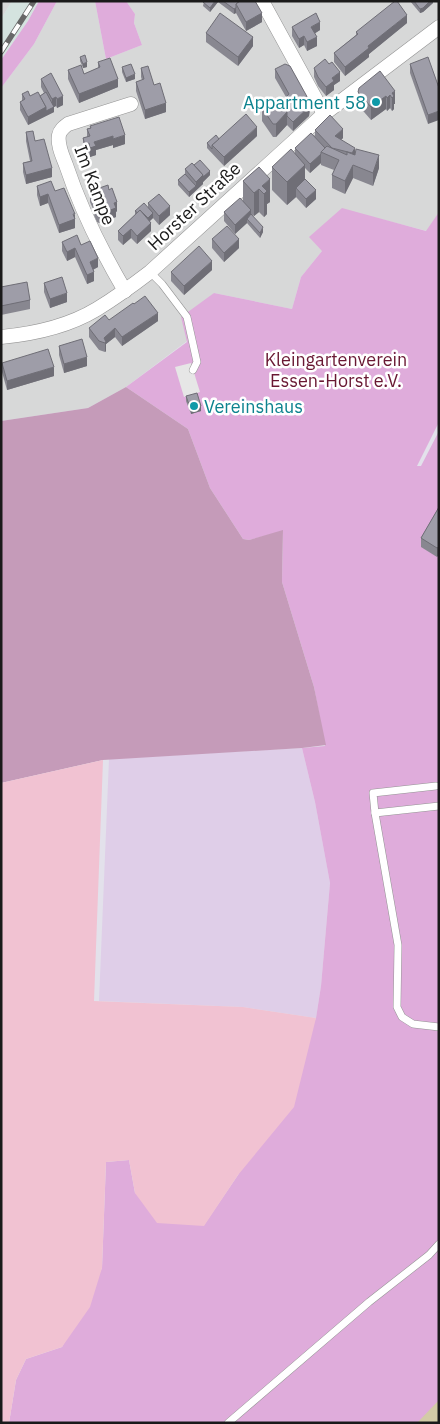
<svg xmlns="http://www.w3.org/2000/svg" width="440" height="1424" viewBox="0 0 440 1424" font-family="'IBM Plex Sans',sans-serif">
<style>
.residential{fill:#d7d8d8}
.industrial{fill:#d4e3df}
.farmland{fill:#dfcee8}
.grass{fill:#dfacdb}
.forest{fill:#c59bb9}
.park{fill:#f1c2d2}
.parking{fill:#e6e6e6}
.water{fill:#d3cba6}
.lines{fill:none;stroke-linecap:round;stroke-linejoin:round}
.lane-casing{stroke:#949494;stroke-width:8}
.street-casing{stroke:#949494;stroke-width:15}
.lane{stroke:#fff;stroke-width:7}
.street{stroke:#fff;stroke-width:14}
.rail-casing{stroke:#686868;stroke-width:5.5}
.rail{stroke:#fff;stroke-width:4;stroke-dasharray:11;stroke-linecap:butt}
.wall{fill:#888790}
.shaded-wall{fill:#6f6e76}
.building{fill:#9e9da8;stroke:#6f6e76}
.culture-dot{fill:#0f9aa8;stroke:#fff;stroke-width:2}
.labels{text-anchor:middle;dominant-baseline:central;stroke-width:5;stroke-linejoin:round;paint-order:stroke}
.culture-label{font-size:18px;fill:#0d838f;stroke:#fff;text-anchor:end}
.street-label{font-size:18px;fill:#1a1a1a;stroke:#fff}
.park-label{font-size:18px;fill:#691833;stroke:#fff}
</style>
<rect width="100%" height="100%" fill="#e3e1eb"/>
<g class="residential">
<path d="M1,1H12L1,19Z"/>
<path d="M57,1H95L106,59L142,45L134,23L135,14L126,1H439V24L152,268L70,318L1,333V88L34,44Z"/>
<path d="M439,28V212L427,231L342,209L322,251L301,277L292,309L214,293L187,341L126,387L88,408L1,421V338L95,311L324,114Z"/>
</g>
<path class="industrial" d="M12,1H39L28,21L1,60V19Z"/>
<path class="farmland" d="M302,748L315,802L330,883L321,986L316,1018L243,1007L99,1001L109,759Z"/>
<g class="grass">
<path d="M39,1H57L34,44L1,88V60L28,21Z"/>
<path d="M95,1H126L135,14L134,23L142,45L106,59Z"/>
<path d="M342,208L426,231L439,212V422L417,466H421L439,431V1423H9L16,1380L26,1359L62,1347L102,1268L106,1162L129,1160L135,1193L204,1225L238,1175L316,1018L321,986L330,883L315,802L302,748L325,746L314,687L282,582L283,531L249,540L243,539L210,488L188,429L126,387L187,342L181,317L214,293L292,309L301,277L322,251L309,237Z"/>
</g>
<path class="forest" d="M126,387L188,429L210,488L243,539L249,540L283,530L282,582L314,687L326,745L302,748L103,760L1,783V421L88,408Z"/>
<path class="park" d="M103,760L94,1001L243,1007L316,1018L294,1107L238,1175L204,1226L157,1223L135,1193L129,1160L106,1162L102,1268L90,1307L62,1347L26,1359L16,1380L9,1423H1V783Z"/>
<path class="parking" d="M191,363L200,392L184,397L175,367Z"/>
<path class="water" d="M439,1400V1423H417Z"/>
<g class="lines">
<g class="lane-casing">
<g id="lane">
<path d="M150,272L162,284L187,317L197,362L193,370"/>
<path d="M436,786L373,793L375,813L398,945L397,1007L402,1017L413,1024L439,1027"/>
<path d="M375,813L439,806"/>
<path d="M228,1423L369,1302L429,1255L439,1244"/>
</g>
</g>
<g class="street-casing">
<g id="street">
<path d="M262,1L324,114"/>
<path d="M125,291C101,250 81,210 66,165C63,157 57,145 59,135C60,130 64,127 68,124L131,104"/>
<path d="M1,337C33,334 69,326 97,309C115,298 133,285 150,272L324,114L439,27"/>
</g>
</g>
<use href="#lane" class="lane"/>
<use href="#street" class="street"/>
<g class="rail-casing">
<path id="rail" d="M1,52L34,1"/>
</g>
<use href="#rail" class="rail"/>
</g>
<g class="wall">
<path d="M204,1H255L262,22L246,31L236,13L234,14L218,2L210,12L203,6Z"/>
<path d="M410,1H433V3L423,12L420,13Z"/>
<path d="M407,23L369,54V57L345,76L334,62V53L356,35V32Z"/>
<path d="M292,27L320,30L315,33L317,46L307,51L304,45L299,48L292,36Z"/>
<path d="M206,33L253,46L238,66L206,42Z"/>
<path d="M80,57L87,67L83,68L80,61Z"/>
<path d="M98,62L118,87L79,103L68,79V70L84,74L98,68Z"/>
<path d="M410,64L439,88L428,124L410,73Z"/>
<path d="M122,67L135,79L126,82L122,72Z"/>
<path d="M141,68L154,85L166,112L145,119L136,91V82L142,80L141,77Z"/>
<path d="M314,68L340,81L334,85V90L326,96L318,86L314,77Z"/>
<path d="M275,69L310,111L309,116L293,131L287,125L276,137H273L262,121V108L280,105L281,102L286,97L275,78Z"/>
<path d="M380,71L395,104H394V109L392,111L390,108L387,111L386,109L371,120L358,105V92Z"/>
<path d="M41,79L63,105L57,108L56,106L54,107V112L28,125L20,110V102L22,101V94L30,96H40L44,93L41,87Z"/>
<path d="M90,126L125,144L113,148V145L96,150V155L90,157L89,152L85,154L83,147V138L87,137V129L90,128Z"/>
<path d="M315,130L343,138L341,140L355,155L379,168L373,186L353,178L345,194L332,188V175L334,170L321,165V163L310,173L305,168V179L316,199L306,208L296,197L287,205L272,190V167L295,153V148L314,135L315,136Z"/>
<path d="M26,132L35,141L52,177L26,184L23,172V163L30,161L26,141Z"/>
<path d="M257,136L224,166L207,148V143L219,139Z"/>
<path d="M194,165L210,175L203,182V184L189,197L178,185V180L185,174V169Z"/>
<path d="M259,167L270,202L267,204V214L264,217L259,212L254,216L251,214L263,232L260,238L247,223L235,234L224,221V212L243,201V181Z"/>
<path d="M37,186L55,191L75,228L59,233L48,203L40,206L37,195Z"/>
<path d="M90,193L117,211L116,212V217L99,223L97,222L94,215V211L90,202Z"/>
<path d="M148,203L170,215L159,225L153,218L150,221L151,231L137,244L131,238L123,245L118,240V231L135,215V211L148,208Z"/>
<path d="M212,239L239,248L224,262L212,248Z"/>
<path d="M62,242L81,245L98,267L93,270L94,281L87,284L75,257L67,261L62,251Z"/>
<path d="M212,270L184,295L171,281V272Z"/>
<path d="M44,283L67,302L50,308L44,292Z"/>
<path d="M1,287L30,300V309L1,315Z"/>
<path d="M109,320L158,321L122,346L115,337L106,344V351L105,352L99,350L89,337V328Z"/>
<path d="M59,346L87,366L64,373L59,355Z"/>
<path d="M2,363L54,376L7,390L2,372Z"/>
<path d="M186,396L201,411L191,414L186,401Z"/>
<path d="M439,507L437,557L421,547V538Z"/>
</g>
<g class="shaded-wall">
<path d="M215,1H218V2L210,12V8Z"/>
<path d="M430,1H433V3L423,12L420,13V9Z"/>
<path d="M236,8V13L234,14V9Z"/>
<path d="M262,13V22L246,31V22Z"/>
<path d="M407,15V23L369,54V57L345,76V67L368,46Z"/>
<path d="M320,22V30L311,36V27Z"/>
<path d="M304,36V45L299,48V39Z"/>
<path d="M253,37V46L238,66V57Z"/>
<path d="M317,37V46L307,51V42Z"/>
<path d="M87,62V67L83,68V64Z"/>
<path d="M340,72V81L334,85V90L326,96V87L332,78Z"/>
<path d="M135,74V79L126,82V78Z"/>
<path d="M118,79V87L79,103V94Z"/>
<path d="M395,91V104H394V109L392,111V93Z"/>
<path d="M390,95V108L387,111V98Z"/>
<path d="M63,96V105L57,108V99Z"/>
<path d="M386,96V109L371,120V107Z"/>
<path d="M56,97V106L52,108V99Z"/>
<path d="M310,102L309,116L293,131V122Z"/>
<path d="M166,103V112L145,119V110Z"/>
<path d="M46,107H54V112L28,125V117Z"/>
<path d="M439,111V120L428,124V115Z"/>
<path d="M287,112V125L276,137V124Z"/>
<path d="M257,127V136L224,166V157Z"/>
<path d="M343,129V138L335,145V136Z"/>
<path d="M125,135V144L113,148V139Z"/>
<path d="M113,136V145L96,150V155L90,157V148L94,142Z"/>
<path d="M89,143V152L85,154V145Z"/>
<path d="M355,148V157L352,162V153Z"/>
<path d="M321,154V163L310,173V164Z"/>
<path d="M379,155V168L373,186V173Z"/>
<path d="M305,165V188H296V197L287,205V182Z"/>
<path d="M353,165V178L345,194V181Z"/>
<path d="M52,168V177L26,184V175Z"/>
<path d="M210,171V175L203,182V184L189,197V192L196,186V182L203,175Z"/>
<path d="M270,179V202L267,204V214L264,217V194L262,186Z"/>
<path d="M259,189V212L254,216V193Z"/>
<path d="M316,190V199L306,208V199Z"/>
<path d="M48,194V203L40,206V197Z"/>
<path d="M117,202V211L116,212V217L99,223V214L114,203Z"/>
<path d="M170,206V215L159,225V216Z"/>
<path d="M251,210V219H247V223L235,234V225Z"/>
<path d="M153,213V218L145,225V220Z"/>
<path d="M75,214V228L59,233V225Z"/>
<path d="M151,223V231L137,244V236Z"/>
<path d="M263,227V232L260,238V233Z"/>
<path d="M131,229V238L123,245V236Z"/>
<path d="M239,239V248L224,262V253Z"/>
<path d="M75,248V257L67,261V252Z"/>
<path d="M98,258V267L90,271V262Z"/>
<path d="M212,261V270L184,295V286Z"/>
<path d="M94,272V281L87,284V275Z"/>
<path d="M67,293V302L50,308V299Z"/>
<path d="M158,313V321L122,346V337Z"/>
<path d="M115,328V337L106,344V351L105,352V343L104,338Z"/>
<path d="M87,357V366L64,373V364Z"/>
<path d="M54,367V376L7,390V381Z"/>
<path d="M201,406V411L191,414V410Z"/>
<path d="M439,546V555L437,557V548Z"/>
</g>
<g class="building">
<path d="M204,1H215L210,8L203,2Z"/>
<path d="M223,1H240L236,4V8L234,9Z"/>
<path d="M240,1H255L262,13L246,22L236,4Z"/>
<path d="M395,1H397L407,15L368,46L369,48L345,67L334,53L358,34L356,32Z"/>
<path d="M414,1H430L423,8L420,9Z"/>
<path d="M220,13L253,37L238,57L206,33Z"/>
<path d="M316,13L320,22L311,27L317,37L307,42L304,36L299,39L292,27Z"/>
<path d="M85,55L87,62L83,64L80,57Z"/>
<path d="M428,57L439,88V111L428,115L410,64Z"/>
<path d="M110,58L118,79L79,94L68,70L81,65L84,74L100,67L98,62Z"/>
<path d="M325,59L329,64L332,62L340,72L332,78L334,81L326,87L318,77L314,68Z"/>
<path d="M131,64L135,74L126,78L122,67Z"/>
<path d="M285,64L290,66L310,102L309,107L293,122L287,116V112L280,105L282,103L281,102L289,94L275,69Z"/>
<path d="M148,66L154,85L160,83L166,103L145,110L136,82L144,79L141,68Z"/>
<path d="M380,71L395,91L392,93L394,96L392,98L390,95L387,98L386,96L371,107L358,92L359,88Z"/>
<path d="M51,73L63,96L57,99L56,97L52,99L41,79Z"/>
<path d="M28,91L30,96L38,92L46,107L28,117L20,102L25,99L22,94Z"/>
<path d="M46,92L54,107L46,111V107L40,96Z"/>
<path d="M273,97L287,112L276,124H273L262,108Z"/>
<path d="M246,114L257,127L224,157L212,145Z"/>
<path d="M330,115L343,129L335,136L355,148L352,153L332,148L315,130Z"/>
<path d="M119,117L125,135L113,139V136L94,142L96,146L90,148L89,143L85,145L83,138L90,136L87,129L91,128L90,126Z"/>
<path d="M33,131L35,141L44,139L52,168L26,175L23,163L32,161L26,132Z"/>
<path d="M311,133L325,148L321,152V154L310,164L295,148Z"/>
<path d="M216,135L219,139L212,145V149L207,143Z"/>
<path d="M327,146L347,155V152L355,155L356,149L379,155L373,173L353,165L345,181L332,175L339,160L321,152Z"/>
<path d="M291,149L305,165L287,182L272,167Z"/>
<path d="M200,160L210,171L203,177V175L194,165Z"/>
<path d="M192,163L203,175L196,182L185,169Z"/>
<path d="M259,167L270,179L262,186L267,191L264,194L259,189L254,193L243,181Z"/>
<path d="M185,174L196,186L189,192L178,180Z"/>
<path d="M305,179L316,190L306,199L296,188Z"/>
<path d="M51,181L55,191L64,188L75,214H73L75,219L59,225L48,194L40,197L37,186Z"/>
<path d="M108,185L109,190L112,188L117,202L114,203L116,208L99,214H97L94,206L95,205L90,193L91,191Z"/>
<path d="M159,194L170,206L159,216L148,203Z"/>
<path d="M240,198L251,210L235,225L224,212Z"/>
<path d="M144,203L153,213L148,218L140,210L138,213L135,211Z"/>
<path d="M140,210L151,223L137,236L131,229L123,236L118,231Z"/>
<path d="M251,214L263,227L260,233L247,219Z"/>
<path d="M227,226L239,239L224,253L212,239Z"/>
<path d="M77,235L81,245L90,241L98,258L90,262L94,272L87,275L75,248L67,252L62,242Z"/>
<path d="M199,246L212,261L184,286L171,272Z"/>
<path d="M62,277L67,293L50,299L44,283Z"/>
<path d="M27,282L30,300L1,306V287Z"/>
<path d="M145,296L158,313L122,337L115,328L104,338L106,342L105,343L99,341L89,328L105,315L109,320L133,303L134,304Z"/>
<path d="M82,339L87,357L64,364L59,346Z"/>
<path d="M48,349L54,367L7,381L2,363Z"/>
<path d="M197,393L201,406L191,410L186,396Z"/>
<path d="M439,507V546L437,548L421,538Z"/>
</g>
<g class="culture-dot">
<circle cx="376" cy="102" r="5"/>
<circle cx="194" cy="406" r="5"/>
</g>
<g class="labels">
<g class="culture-label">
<text x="366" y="102">Appartment 58</text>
<text x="204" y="406" text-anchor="start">Vereinshaus</text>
</g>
<g class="street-label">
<text transform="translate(95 185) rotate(69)">Im Kampe</text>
<text transform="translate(194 206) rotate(-43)">Horster Straße</text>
</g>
<g class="park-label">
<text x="336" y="359">Kleingartenverein<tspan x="336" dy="21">Essen-Horst e.V.</tspan></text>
</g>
</g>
<rect width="440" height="1424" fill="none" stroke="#1a1a1a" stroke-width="5"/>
</svg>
